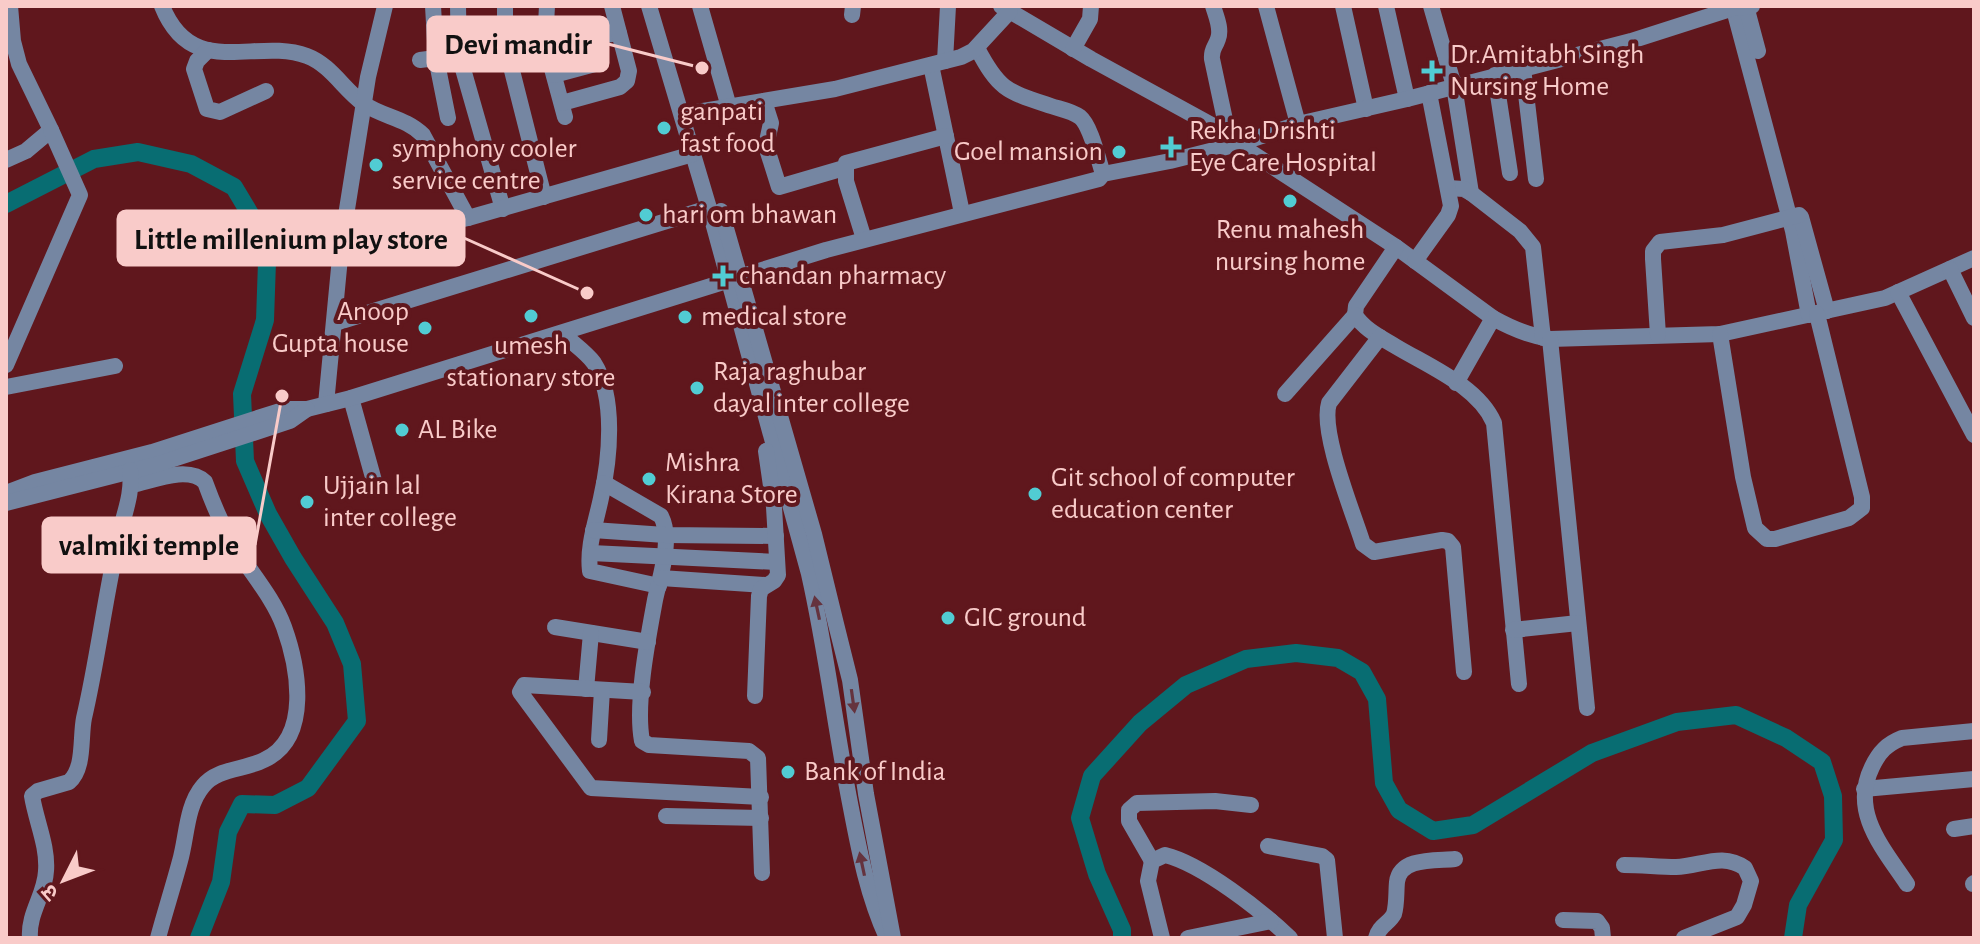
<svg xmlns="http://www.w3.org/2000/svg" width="1980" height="944" viewBox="0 0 1980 944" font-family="'Alegreya Sans','Noto Sans Devanagari',sans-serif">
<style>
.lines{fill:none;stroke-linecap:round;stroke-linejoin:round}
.river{stroke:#086d72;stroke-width:18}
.minor{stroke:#7586a2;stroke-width:16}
.oneway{fill:#65333e}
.poi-dot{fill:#51ccd3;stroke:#60171d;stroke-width:3}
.labels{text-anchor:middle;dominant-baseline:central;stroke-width:8;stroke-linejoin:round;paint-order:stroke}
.poi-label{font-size:28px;fill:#f9cbc9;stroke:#60171d;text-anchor:start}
.leader{fill:none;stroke:#f9cbc9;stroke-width:3}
.callout-dot{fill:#f9cbc9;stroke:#60171d;stroke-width:3}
.callout{fill:#f9cbc9;stroke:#f9cbc9;stroke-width:3}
.callout-label{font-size:30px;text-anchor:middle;font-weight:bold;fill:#111}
</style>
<rect width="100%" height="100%" fill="#60171d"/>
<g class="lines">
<g class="river">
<path d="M6,204L94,159L138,152L191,164L234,187L259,229L267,262L265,320L242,394L245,461L268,514L293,558L335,623L352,664L357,721L308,788L275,805L242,804L228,832L221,882L199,938"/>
<path d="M1122,938V930L1097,874L1080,818L1092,776L1140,723L1186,685L1246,659L1296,653L1338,658L1362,672L1377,699L1384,783L1399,810L1433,831L1473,825L1592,753L1677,722L1736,715L1786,738L1822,762L1833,796L1834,840L1798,905L1793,938"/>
</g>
<g class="minor">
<path d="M162,6C192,81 255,37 307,56C331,65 344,90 364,104C383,117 406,118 423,135L468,218"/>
<path d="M433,6L436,58L448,118"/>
<path d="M458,6L459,55L503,209"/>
<path d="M505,6V43L544,197"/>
<path d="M547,6L545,43L565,117"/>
<path d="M649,6L709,208L809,574C826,649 835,726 850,803C859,850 867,894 887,938"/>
<path d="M700,6L729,107"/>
<path d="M1001,6L1091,59L1228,134L1238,144L1396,247L1493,318C1511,328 1529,336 1550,339L1720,334L1885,298L1974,258"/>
<path d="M1213,6C1216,16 1222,29 1218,39C1215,48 1211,49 1212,59L1228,134"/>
<path d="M1266,6L1298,124"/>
<path d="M1343,6L1366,109"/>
<path d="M1386,6L1407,99"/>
<path d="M1431,6L1454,86L1471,193"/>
<path d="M1733,6L1793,231L1809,315"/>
<path d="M1746,6L1758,51"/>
<path d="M852,15L853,6"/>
<path d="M977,48C999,90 1006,91 1051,106C1060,109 1072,111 1080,117C1091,126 1098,159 1103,174"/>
<path d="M1073,49L1090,19L1091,6"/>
<path d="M208,50L197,61L194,69L207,109L220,112L266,91"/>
<path d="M420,60L459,55L505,43H545L619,33"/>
<path d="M945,61L948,6"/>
<path d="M931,65L962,213"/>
<path d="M1523,68L1536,179"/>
<path d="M554,75L595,64"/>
<path d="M1495,75L1510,173"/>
<path d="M764,101L771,123L766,146L779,187L844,168"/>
<path d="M562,103L620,87L627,81L629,71L612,6"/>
<path d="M691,113L835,89L961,57L973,51L1010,11"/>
<path d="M6,160L26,151L51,130L19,64L13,41L10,6"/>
<path d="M1448,188L1464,189L1471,193L1520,231L1533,247L1543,338"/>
<path d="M721,211L814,534L836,624L850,680L866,794L893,938"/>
<path d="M1801,217L1827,311"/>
<path d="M864,239L846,181V163L946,136"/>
<path d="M341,247L468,218L693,154"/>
<path d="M1396,247L1356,306L1355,315C1364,329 1380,337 1395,346C1428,366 1478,386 1494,423L1519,684"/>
<path d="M1415,261L1448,215L1451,206L1429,93"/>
<path d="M1950,269L1974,318"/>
<path d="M1898,292L1974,435"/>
<path d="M335,323L709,208"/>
<path d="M562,333C572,343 586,352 594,363C616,397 610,459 601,498C596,522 587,546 590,571L659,586"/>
<path d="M1720,334L1743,477L1755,528L1767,539H1775L1849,518L1862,508V497L1817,314"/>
<path d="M1658,335L1653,259V251L1660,242L1723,235L1799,215"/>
<path d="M1380,337L1329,403C1320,432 1353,512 1363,544L1374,552L1442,540L1448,541L1453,547L1464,672"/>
<path d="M1550,339L1587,708"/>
<path d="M6,365L80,195L51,130"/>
<path d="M1456,383L1493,318"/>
<path d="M6,387L115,366"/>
<path d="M1285,394L1355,315"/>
<path d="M351,398L376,488"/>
<path d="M326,404L341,247L368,77L385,6"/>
<path d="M604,483L661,516C673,540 660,576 655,600C648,638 635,704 642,741L649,745L749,751L758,758L762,873"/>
<path d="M132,485C152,481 188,465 205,482C213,504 223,528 236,549C252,574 274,599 284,627C298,666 312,738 264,760C245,770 217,768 203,786C186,806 187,837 180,861C173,887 165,912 158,938"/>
<path d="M6,493L35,482L152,452L286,409H307L351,398L826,250L1099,179L1103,174L1170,161L1238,144L1298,124L1407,99L1631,41L1734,8L1752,6"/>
<path d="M6,503L155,465L290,421L307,409"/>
<path d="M593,530L665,535L776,536"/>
<path d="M591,553L777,562"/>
<path d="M661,578L765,585"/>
<path d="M555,627L648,642"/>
<path d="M1513,630L1578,623"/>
<path d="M586,689L591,633"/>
<path d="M643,692L524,685L520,692L591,788L761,797"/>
<path d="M755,696L759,596L761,589L774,581L778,575L774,507L766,451"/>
<path d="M599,740L602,690"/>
<path d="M1864,789L1974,779"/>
<path d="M666,816L761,818"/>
<path d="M1954,829L1974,826"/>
<path d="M1268,846L1322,856L1327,860L1335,938"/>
<path d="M1152,861L1129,821V810L1137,803L1215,801L1251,805"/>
<path d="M1624,865C1642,865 1659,867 1676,867C1701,866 1723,852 1745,868L1751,881L1744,905L1737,917L1684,938"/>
<path d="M1907,884C1883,848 1850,812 1872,767C1879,752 1887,744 1902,738L1974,731"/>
<path d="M1973,884L1974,883"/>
<path d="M1563,920L1597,921L1602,928L1603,938"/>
<path d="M30,938C28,913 45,895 46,871C48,846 36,821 32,796L38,791L69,782C85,768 80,738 84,718C98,658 105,596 119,536C124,513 133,494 130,470"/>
<path d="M1162,938L1148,881L1152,861L1165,855C1202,864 1262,911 1290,938"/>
<path d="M1188,938L1271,921"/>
<path d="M1376,938C1379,925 1389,924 1394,914C1397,904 1396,892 1397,882C1400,857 1436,861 1455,859"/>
</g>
</g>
<defs><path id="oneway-solid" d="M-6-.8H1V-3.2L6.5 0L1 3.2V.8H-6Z" transform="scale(2)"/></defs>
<g class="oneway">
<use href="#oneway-solid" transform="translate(817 608) rotate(-102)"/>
<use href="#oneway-solid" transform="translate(853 701) rotate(82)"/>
<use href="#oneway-solid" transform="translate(862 864) rotate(-102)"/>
</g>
<g class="poi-dot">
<path d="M1428 59h8v8h8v8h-8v8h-8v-8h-8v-8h8z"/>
<circle cx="664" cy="128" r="8"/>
<path d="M1167 135h8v8h8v8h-8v8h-8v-8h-8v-8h8z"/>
<circle cx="1119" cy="152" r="8"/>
<circle cx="376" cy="165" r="8"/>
<circle cx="1290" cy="201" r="8"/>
<circle cx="646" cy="215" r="8"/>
<path d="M719 264h8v8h8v8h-8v8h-8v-8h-8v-8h8z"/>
<circle cx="531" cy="316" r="8"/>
<circle cx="685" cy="317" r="8"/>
<circle cx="425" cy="328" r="8"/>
<circle cx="697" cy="388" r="8"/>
<circle cx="402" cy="430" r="8"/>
<circle cx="649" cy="479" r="8"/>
<circle cx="1035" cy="494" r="8"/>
<circle cx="307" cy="502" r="8"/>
<circle cx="948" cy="618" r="8"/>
<circle cx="788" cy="772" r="8"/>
</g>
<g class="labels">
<g class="poi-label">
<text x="1450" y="55">Dr.Amitabh Singh<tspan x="1450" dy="32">Nursing Home</tspan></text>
<text x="680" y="112">ganpati<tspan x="680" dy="32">fast food</tspan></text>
<text x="1189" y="131">Rekha Drishti<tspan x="1189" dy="32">Eye Care Hospital</tspan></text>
<text x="392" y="149">symphony cooler<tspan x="392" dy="32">service centre</tspan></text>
<text x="1103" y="152" text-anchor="end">Goel mansion</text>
<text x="662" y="215">hari om bhawan</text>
<text x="1290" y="230" text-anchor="middle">Renu mahesh<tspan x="1290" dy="32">nursing home</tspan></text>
<text x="739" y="276">chandan pharmacy</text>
<text x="409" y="312" text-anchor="end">Anoop<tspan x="409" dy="32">Gupta house</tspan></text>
<text x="701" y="317">medical store</text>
<text x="531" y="346" text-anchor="middle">umesh<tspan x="531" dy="32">stationary store</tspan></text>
<text x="713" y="372">Raja raghubar<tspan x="713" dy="32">dayal inter college</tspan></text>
<text x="418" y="430">AL Bike</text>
<text x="665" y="463">Mishra<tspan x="665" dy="32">Kirana Store</tspan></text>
<text x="1051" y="478">Git school of computer<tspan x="1051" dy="32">education center</tspan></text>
<text x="323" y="486">Ujjain lal<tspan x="323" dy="32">inter college</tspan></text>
<text x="964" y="618">GIC ground</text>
<text x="804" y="772">Bank of India</text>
</g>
</g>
<path class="leader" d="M702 68L608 44M587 293L464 238M282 396L255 545"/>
<g class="callout-dot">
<circle cx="702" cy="68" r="8"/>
<circle cx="587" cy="293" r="8"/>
<circle cx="282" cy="396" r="8"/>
</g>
<g class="callout">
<rect x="428" y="17" width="180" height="54" rx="8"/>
<rect x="118" y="211" width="346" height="54" rx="8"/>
<rect x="43" y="518" width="212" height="54" rx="8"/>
</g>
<g class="callout-label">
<text x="518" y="54">Devi mandir</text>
<text x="291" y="249">Little millenium play store</text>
<text x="149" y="555">valmiki temple</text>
</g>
<rect width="1980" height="944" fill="none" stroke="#f9cbc9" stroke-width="16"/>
<g transform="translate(64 880) rotate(228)" stroke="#60171d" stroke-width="6" paint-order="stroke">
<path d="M0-6L14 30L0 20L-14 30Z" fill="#f9cbc9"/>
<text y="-12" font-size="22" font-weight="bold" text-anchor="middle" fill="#f9cbc9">उ</text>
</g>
</svg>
